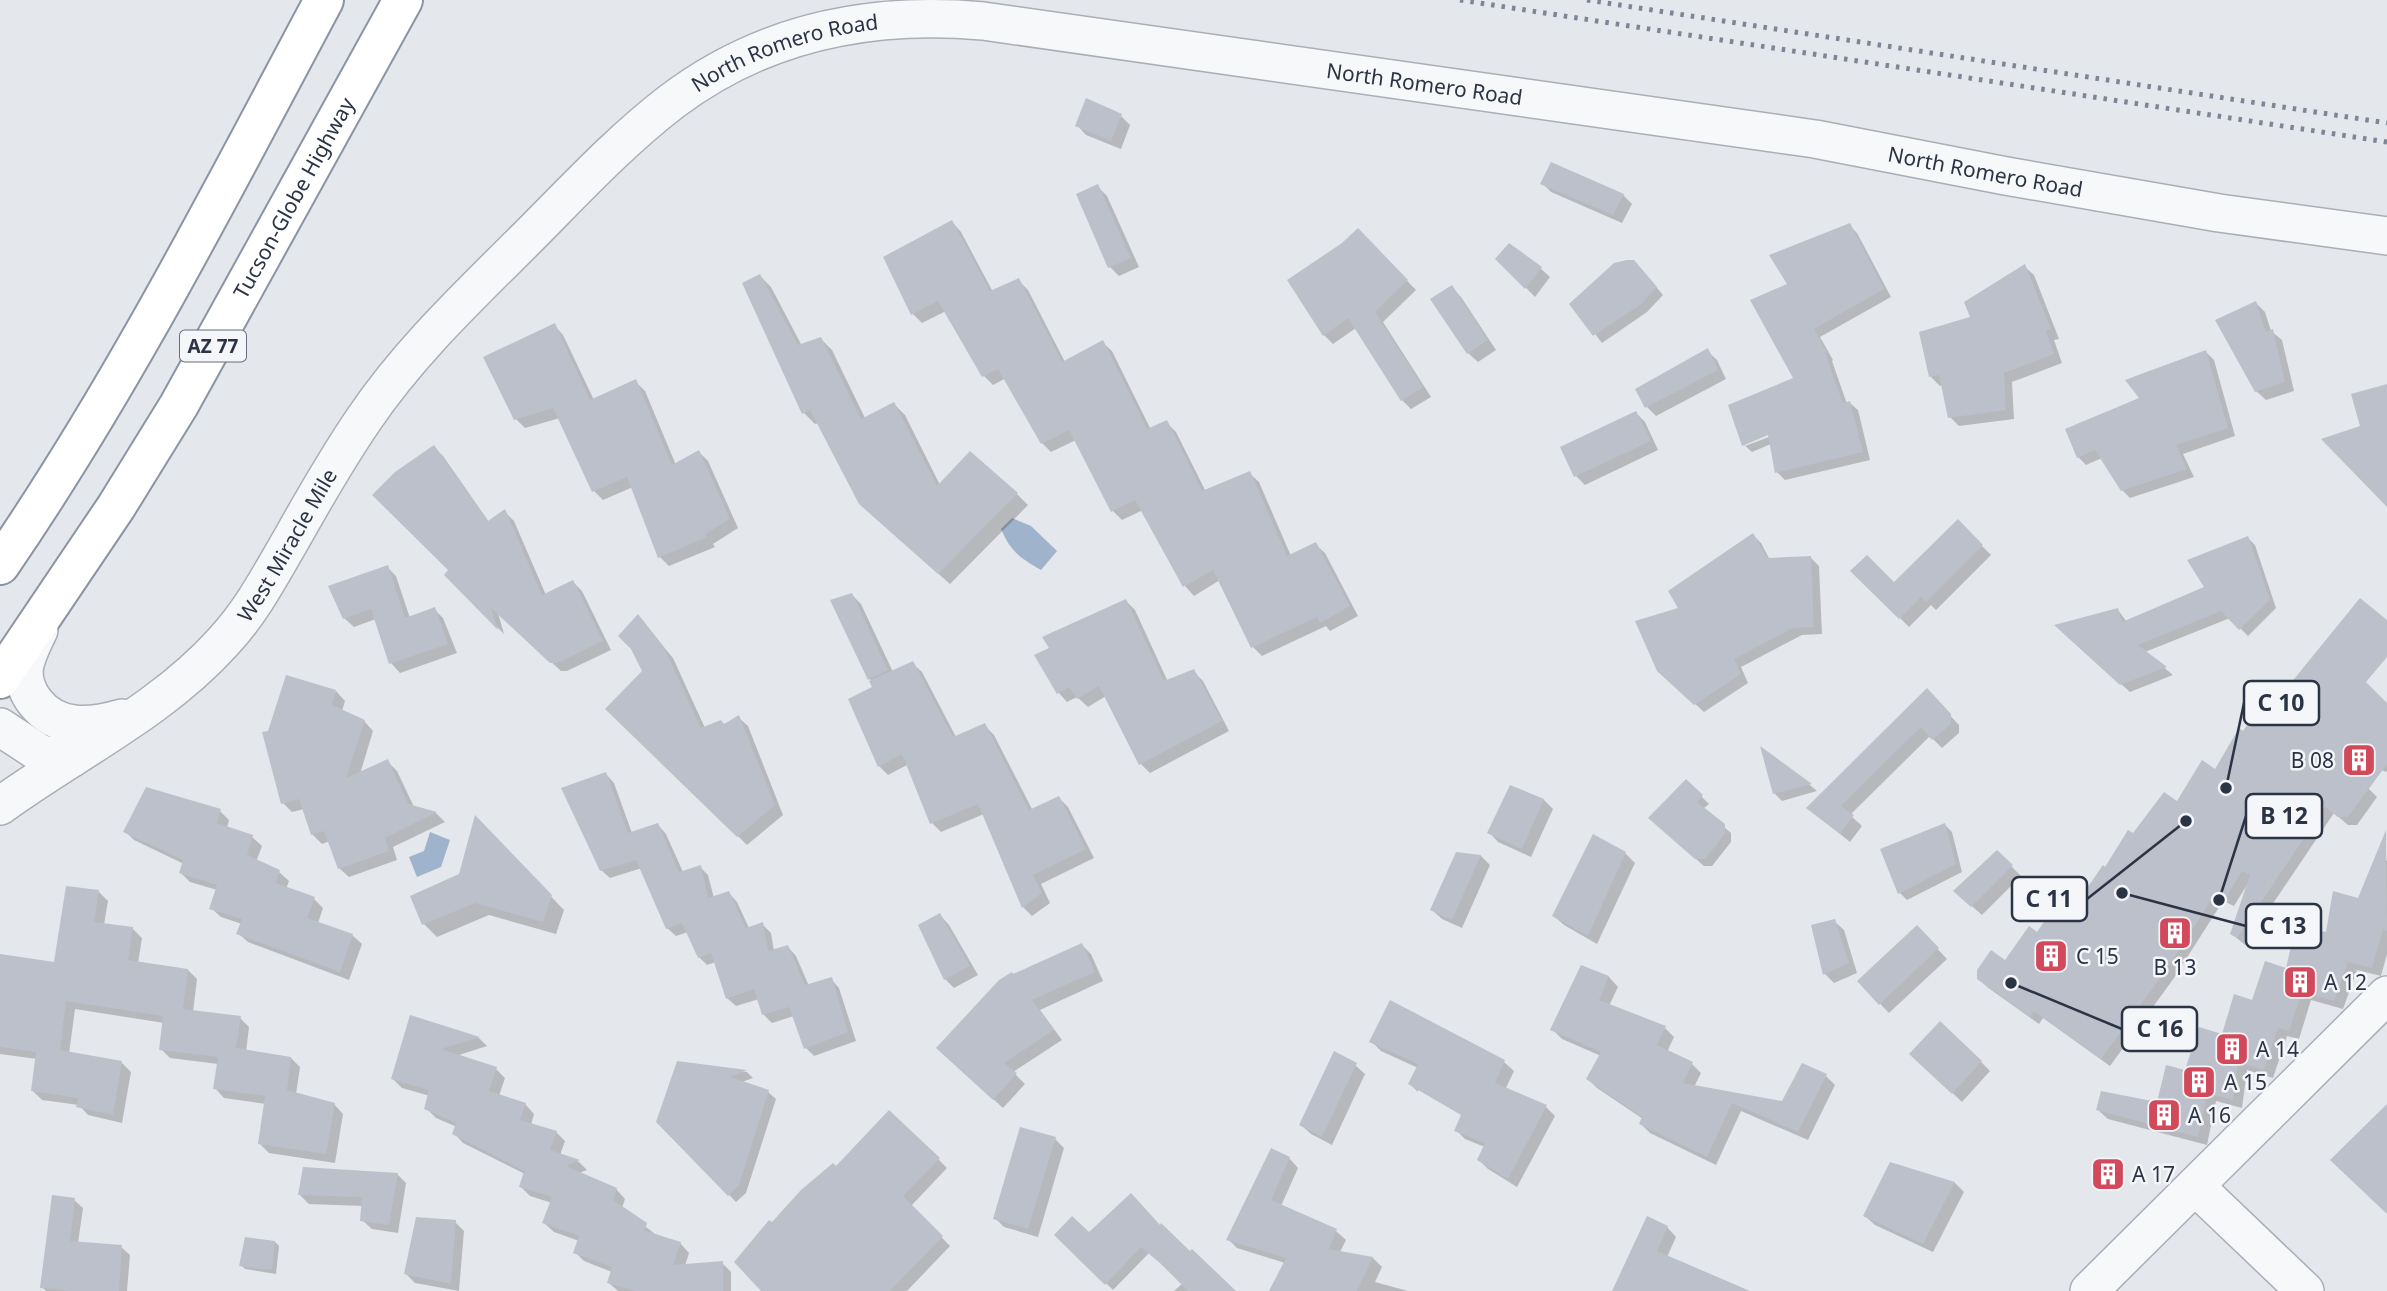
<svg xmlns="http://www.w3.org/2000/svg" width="2387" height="1291" viewBox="0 0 2387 1291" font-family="'Noto Sans',sans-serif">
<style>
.water{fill:#9fb4cc}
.shadow{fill:#0003;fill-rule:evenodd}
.building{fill:#bbc0ca}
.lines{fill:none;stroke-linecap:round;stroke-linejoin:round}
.street-casing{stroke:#a9aeb7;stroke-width:40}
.highway-casing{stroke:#8b94a3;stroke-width:42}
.street{stroke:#f7f8fa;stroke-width:37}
.highway{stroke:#fff;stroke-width:38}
.rail{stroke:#7d8696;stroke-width:5;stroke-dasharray:3.5 7;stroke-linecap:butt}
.labels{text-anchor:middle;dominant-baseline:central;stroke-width:5;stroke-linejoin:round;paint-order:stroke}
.shield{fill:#f4f6f9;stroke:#676e7b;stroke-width:2}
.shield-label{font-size:19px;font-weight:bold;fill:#2b3445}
.street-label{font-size:21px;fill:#2b3445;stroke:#f4f6f9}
.poi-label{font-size:21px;fill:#2b3445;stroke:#f4f6f9;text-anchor:start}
.leader{fill:none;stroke:#2b3445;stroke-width:2.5}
.callout-dot{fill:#2b3445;stroke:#f4f6f9;stroke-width:2.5}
.callout{fill:#f4f6f9;stroke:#2b3445;stroke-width:2.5}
.callout-label{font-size:23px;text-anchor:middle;font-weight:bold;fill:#2b3445}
</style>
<rect width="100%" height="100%" fill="#e4e7ec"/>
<g class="water">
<path d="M1012,518L1031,526L1057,551L1041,570C1020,558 1011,552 1001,529Z"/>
<path d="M430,832L450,840L441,867L417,877L409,857L424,851Z"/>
</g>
<g class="shadow">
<path d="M1121,116L1130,125L1121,149L1086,135L1077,125Z"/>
<path d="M1542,183L1623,195L1632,204L1622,223L1551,192Z"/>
<path d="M1098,187L1107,196L1139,267L1119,276L1110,267Z"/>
<path d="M952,222L961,232L993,292L1018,280L1028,290L1065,362L1102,342L1112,351L1151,430L1166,422L1176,432L1206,492L1249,473L1259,482L1291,556L1315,544L1325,553L1358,616L1330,631L1326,626L1262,656L1253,647L1220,580L1194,596L1185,586L1143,510L1122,520L1113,511L1076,440L1051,452L1042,443L1006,378L993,385L984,376L946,311L922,323L913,314Z"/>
<path d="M1849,225L1857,233L1891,297L1820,337L1833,360L1832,361L1847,404L1850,403L1858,410L1870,460L1785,480L1777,472L1771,444L1752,452L1744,445L1730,406L1795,379L1752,301L1790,285L1772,256ZM1775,430L1777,434L1745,446V442Z"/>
<path d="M1358,230L1416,290L1383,322L1431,397L1411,409L1402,400L1356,328L1333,344L1324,335L1343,244Z"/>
<path d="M1498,259L1540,268L1550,277L1535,297Z"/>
<path d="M2024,266L2034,275L2059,339L2054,340L2062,363L2012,382L2014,419L1959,426L1950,417L1943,385L1940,386L1931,377Z"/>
<path d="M1641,269L1663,295L1647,312L1602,343L1572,304Z"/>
<path d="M760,276L771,287L802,346L821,339L832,350L865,418L894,404L905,415L940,485L1017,494L1028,505L950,584L872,515L818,423L815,424L804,413Z"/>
<path d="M1452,288L1461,297L1496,350L1478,362L1468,353Z"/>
<path d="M2256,303L2265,312L2271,331L2282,340L2294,391L2266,400L2256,391Z"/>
<path d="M554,325L563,335L594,400L636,382L645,391L676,465L699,452L708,461L738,528L713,544L715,547L669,566L660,557L633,487L603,500L594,491L560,418L525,428L516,419Z"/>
<path d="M1707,351L1717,360L1726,379L1656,416L1647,407Z"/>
<path d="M2206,352L2214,360L2235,436L2183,454L2194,477L2130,498L2122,490L2102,458L2086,465L2078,457L2142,399Z"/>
<path d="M1636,413L1645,422L1658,450L1585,485L1576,476Z"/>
<path d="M434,447L443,456L489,522L505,512L514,521L546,595L573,582L582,591L611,650L567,671H561L498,613L504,634L446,575L451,570Z"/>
<path d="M1958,522L1991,555L1936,610L1931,605L1909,627L1853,571L1894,584Z"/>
<path d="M1753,535L1761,543L1770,560L1811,558L1819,566L1822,634L1802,635L1741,667L1748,683L1704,712L1668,679L1680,609Z"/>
<path d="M2248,538L2255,545L2276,608L2248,636L2230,618L2145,652L2173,675L2130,692L2064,633L2118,610L2127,622L2206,588Z"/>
<path d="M387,567L396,576L410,618L434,609L443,618L457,653L400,673L391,663L376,619L354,627L344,618Z"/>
<path d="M852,595L861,604L893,672L912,663L922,672L956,737L984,725L994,735L1033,811L1059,798L1068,807L1094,858L1041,884L1050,903L1032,916L1023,907L984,814L941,832L932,823L909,764L888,775L879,766L874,688L870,679Z"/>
<path d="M1126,601L1135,610L1168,682L1193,671L1203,681L1229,731L1150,773L1141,764L1106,696L1088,707L1077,697L1067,702L1058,692L1051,649Z"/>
<path d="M638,617L673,658L705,728L725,726L739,718L748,726L783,815L747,845L607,709L644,671Z"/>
<path d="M336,691L345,701L342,711L364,721L373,731L360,774L387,761L397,771L414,807L436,813L445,822L393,847L397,860L349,877L339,868L330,841L322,844L312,834L304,809L292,812L283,803Z"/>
<path d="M1927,691L1959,725V733L1942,748L1930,736L1850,815L1862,826L1850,842L1808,808Z"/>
<path d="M2282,696L2387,705V772L2338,756L2333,769L2369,789L2377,797L2357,825H2348L2334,813L2245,945L2232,934L2247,885L2234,906L2223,901L2174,978L2110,1066L2043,1018L2039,1024L1987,987L1979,979L2005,962L2038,934L2072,912L2133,835L2178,804L2216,771L2244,733Z"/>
<path d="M1763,750L1811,786L1817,791L1782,801L1775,794Z"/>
<path d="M606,774L614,783L632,833L658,825L666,834L683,872L700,867L708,875L714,898L729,893L737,902L749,928L762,924L771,933L774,951L788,947L796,956L809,986L831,979L839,988L856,1041L814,1056L806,1048L794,1016L772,1023L763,1014L759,999L736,1006L727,998L716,962L707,965L699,957L688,932L676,936L667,928L642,868L610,878L601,870Z"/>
<path d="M1686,781L1709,804L1703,809L1731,833V842L1712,866H1704L1657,825Z"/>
<path d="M1511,787L1544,800L1553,809L1531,857L1498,842L1489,832Z"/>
<path d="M220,811L229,820L227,828L252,837L262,846L256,862L279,872L289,881L286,889L314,899L323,908L318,923L352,935L362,944L349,980L248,942L238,933L242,924L221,917L211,908L217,890L190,882L181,873L184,864L134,840L125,831Z"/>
<path d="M476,819L564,910L556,934L489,915L437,937L424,924L412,897L460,875Z"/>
<path d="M1945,825L1952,832L1962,872L1907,900L1900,893L1882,850Z"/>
<path d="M1997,852L2021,876L1982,915L1965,900Z"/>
<path d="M1625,853L1635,863L1597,944L1564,925L1554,916Z"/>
<path d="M1457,854L1481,856L1490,865L1462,928L1442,919L1432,910Z"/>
<path d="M2377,857L2387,861V954L2381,976L2357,970L2343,1009L2311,1000L2299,1039L2287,1036L2273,1078L2247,1070L2242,1108L2216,1101L2207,1145L2108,1119L2098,1110L2158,1104L2254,1002L2360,900Z"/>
<path d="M99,892L108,901L104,925L132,928L142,938L138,963L188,970L197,979L193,1012L240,1018L249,1027L246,1052L291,1058L300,1067L296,1094L334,1104L343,1114L335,1163L269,1153L260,1144L266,1104L224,1098L215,1088L218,1064L170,1058L161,1049L164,1023L75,1009L69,1054L121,1062L131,1072L122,1123L88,1115L79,1105L42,1100L33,1091L37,1059L0,1054V956L55,964Z"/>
<path d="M940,915L949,925L978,975L954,988L945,979Z"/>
<path d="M1834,921L1844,930L1857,973L1834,983L1825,974Z"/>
<path d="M1917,927L1947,959L1889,1013L1859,982Z"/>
<path d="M1082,945L1091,954L1103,981L1040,1010L1062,1040L1013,1072L1025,1084L1003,1108L947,1057L1013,976Z"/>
<path d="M1582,967L1609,977L1618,987L1609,1006L1665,1028L1674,1037L1667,1052L1692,1064L1701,1073L1694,1087L1783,1103L1826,1076L1835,1085L1808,1140L1741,1111L1716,1165L1650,1133L1641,1124L1643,1119L1597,1088L1588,1079L1601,1056L1562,1039L1553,1030Z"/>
<path d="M1391,1002L1504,1062L1514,1071L1505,1090L1546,1107L1555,1116L1517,1187L1488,1169L1479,1160L1485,1147L1465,1139L1456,1130L1462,1118L1419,1092L1467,1121L1469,1118L1418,1088V1092L1410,1084L1418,1068L1381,1051L1371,1041Z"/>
<path d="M411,1017L479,1038L487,1046L456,1056L496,1069L505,1078L499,1096L525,1104L534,1114L531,1125L556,1132L565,1141L560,1155L579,1162L587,1170L579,1173L616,1189L625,1199L622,1208L655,1234L680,1243L689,1253L677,1291H618L609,1283L612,1272L584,1261L575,1252L579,1241L554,1232L544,1223L552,1203L530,1196L521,1187L525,1174L463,1143L454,1133L457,1127L436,1118L426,1108L430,1096L402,1088L393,1079Z"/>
<path d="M1912,1054L1981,1062L1990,1071L1962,1102Z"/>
<path d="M678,1063L747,1072L753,1078L742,1082L768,1092L776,1099L746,1193L736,1202L658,1122Z"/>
<path d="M1355,1065L1365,1074L1332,1145L1311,1134L1301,1125Z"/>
<path d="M1055,1139L1064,1148L1038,1237L1004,1227L995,1218Z"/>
<path d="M1289,1158L1298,1168L1281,1206L1336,1231L1346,1240L1340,1252L1373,1258L1382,1267L1375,1282L1408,1291H1278L1285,1263L1237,1248L1228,1239Z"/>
<path d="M938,1159L947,1168L911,1206L950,1246L907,1291H764L772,1225L836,1169Z"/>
<path d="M1891,1164L1955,1183L1964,1192L1933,1252L1875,1225L1865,1216Z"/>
<path d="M397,1174L406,1183L398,1233L372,1229L362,1220L363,1206L309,1204L300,1195Z"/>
<path d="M1131,1196L1219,1291H1174L1183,1283L1149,1253L1113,1290L1056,1235H1088Z"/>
<path d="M74,1200L83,1208L78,1243L121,1247L130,1255L127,1291H46L42,1287Z"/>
<path d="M455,1222L464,1231L459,1291L415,1283L405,1273Z"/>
<path d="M1667,1227L1676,1237L1667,1257L1728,1291H1618Z"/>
<path d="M275,1242L279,1246L276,1274L245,1269L241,1265Z"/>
<path d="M722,1263L731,1272V1291H697Z"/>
</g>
<g class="building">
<path d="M1086,98L1122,114L1111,141L1075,126Z"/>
<path d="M1551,162L1624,194L1613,215L1540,184Z"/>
<path d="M1098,184L1131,258L1108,268L1076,194Z"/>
<path d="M952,220L990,291L1019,278L1062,362L1103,340L1147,429L1167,420L1202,491L1250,471L1287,556L1316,542L1350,606L1320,623L1317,617L1251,648L1213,570L1183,587L1135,500L1111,512L1069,430L1041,444L998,369L982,377L938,301L911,315L883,257Z"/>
<path d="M1850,223L1884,289L1814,329L1827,352L1825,353L1843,403L1850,401L1863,452L1775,473L1768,435L1742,446L1728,405L1793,378L1750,300L1787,284L1769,255Z"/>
<path d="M1358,228L1408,280L1375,312L1423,387L1401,401L1348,318L1323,336L1287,280L1342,243Z"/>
<path d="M1509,243L1542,267L1525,289L1495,259Z"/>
<path d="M1627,260H1634L1657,287L1640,305L1593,336L1569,304L1614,263Z"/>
<path d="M2025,264L2051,329L2046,331L2054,354L2004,373L2006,410L1948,418L1939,375L1929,377L1919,332L1970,317L1964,302Z"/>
<path d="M760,274L798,345L821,337L861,419L894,402L937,486L970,451L1018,493L938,574L859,504L810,410L802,414L742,283Z"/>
<path d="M1452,285L1488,340L1467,354L1430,299Z"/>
<path d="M2256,301L2266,332L2273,329L2285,382L2255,392L2215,320Z"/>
<path d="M555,323L590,400L636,379L672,465L699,450L730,519L705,534L707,537L658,558L627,477L592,492L553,408L514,420L483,357Z"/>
<path d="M1708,348L1718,370L1645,408L1635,389Z"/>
<path d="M2206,350L2228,428L2176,445L2187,469L2121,491L2095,450L2077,458L2065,429L2139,398L2125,380Z"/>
<path d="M2387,384V507L2321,439L2360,426L2351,394Z"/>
<path d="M1636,411L1651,441L1574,477L1560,447Z"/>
<path d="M434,445L488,521L505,509L542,595L573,580L603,641L557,663H550L491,608L498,630L444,575L448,570L372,495L395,472Z"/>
<path d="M1958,519L1983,545L1926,602L1921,597L1899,619L1850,571L1867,555L1894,582Z"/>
<path d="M1753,533L1767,558L1811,556L1814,627L1793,628L1734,659L1741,674L1694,705L1657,671L1635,621L1678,608L1668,591Z"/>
<path d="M2248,536L2270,600L2239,630L2221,611L2138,645L2167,667L2120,685L2054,625L2118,608L2122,622L2204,587L2187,560Z"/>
<path d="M388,565L405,618L435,607L448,644L389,664L371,609L343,619L328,586Z"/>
<path d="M852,593L888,670L868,680L830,600Z"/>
<path d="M2360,598L2387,620V657L2366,682L2387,703V764L2348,817H2338L2325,807L2237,938L2230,934L2250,875L2242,871L2225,899L2215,894L2166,970L2101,1059L2034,1011L2030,1017L1977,979V970L1991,950L2005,960L2029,926L2037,932L2058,901L2072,910L2103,865L2105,867L2128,830L2133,833L2164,792L2177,801L2202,760L2215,769L2239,728L2243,731L2273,688L2282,694Z"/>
<path d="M1126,599L1164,681L1194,669L1222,721L1139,765L1099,686L1077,699L1069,687L1057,694L1034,655L1049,648L1042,637Z"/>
<path d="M638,614L664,647L701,728L721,720L724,724L739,715L775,805L737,837L605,709L642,671L631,649L618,636Z"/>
<path d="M913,661L953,737L985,723L1029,810L1059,796L1086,849L1033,875L1042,893L1022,908L978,804L930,824L902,754L878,767L848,699L872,687L869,681Z"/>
<path d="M286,675L336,690L332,705L365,720L346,778L388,759L408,804L437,812L385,838L389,851L338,869L324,831L311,835L299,799L281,804L262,732L268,731Z"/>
<path d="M1927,688L1951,714V724L1932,740L1921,727L1841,806L1854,815L1840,834L1806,808Z"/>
<path d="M1760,746L1812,784L1773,794Z"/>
<path d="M606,772L628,833L658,823L679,872L701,865L708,898L729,891L746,928L763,922L768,951L788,945L805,985L832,977L848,1032L804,1049L789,1007L762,1015L754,989L726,999L711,953L698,958L682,923L666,929L636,860L600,871L561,788Z"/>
<path d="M1686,779L1703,795L1697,802L1725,824V834L1705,859H1695L1648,818Z"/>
<path d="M1510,785L1544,799L1522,849L1487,833Z"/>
<path d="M146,787L221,809L217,823L253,835L247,855L280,870L276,883L315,897L307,918L353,934L340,972L236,934L242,919L209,909L217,885L179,873L183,860L123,832Z"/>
<path d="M475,815L552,895L543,922L475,903L422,925L410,896L459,874Z"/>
<path d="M1945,823L1956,864L1898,894L1880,849Z"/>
<path d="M2386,830L2387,931L2383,929L2372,968L2348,962L2334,1001L2302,992L2289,1031L2278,1028L2264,1070L2238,1062L2233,1100L2207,1093L2198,1137L2096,1110L2101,1091L2157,1102L2166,1065L2185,1070L2199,1027L2222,1034L2234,994L2252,1000L2265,961L2286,968L2296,925L2326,932L2333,891L2358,898Z"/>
<path d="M1593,834L1626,852L1588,936L1552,916Z"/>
<path d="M1997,850L2013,865L1971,907L1953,891Z"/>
<path d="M1456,852L1481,855L1452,920L1430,910Z"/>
<path d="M66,886L99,890L94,922L133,927L128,960L188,969L183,1009L241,1016L236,1048L291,1057L287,1090L335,1103L326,1154L258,1144L265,1096L213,1089L218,1057L159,1050L163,1016L66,1001L60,1050L122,1061L113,1115L76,1107L78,1098L31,1091L36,1052L0,1047V954L54,962Z"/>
<path d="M940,913L970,966L944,980L918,925Z"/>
<path d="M1835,919L1849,963L1823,975L1811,925Z"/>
<path d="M1917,925L1939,948L1879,1005L1857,981Z"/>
<path d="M1082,943L1095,972L1032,1000L1054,1030L1004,1063L1017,1073L993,1100L936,1048L999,980L1012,972L1013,974Z"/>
<path d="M1581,965L1609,976L1599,1000L1666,1026L1657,1045L1693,1062L1683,1083L1782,1101L1802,1063L1827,1074L1798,1132L1732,1103L1707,1157L1639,1124L1642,1117L1586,1079L1601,1052L1550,1030Z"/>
<path d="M1390,1000L1505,1060L1495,1083L1547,1105L1508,1179L1477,1160L1485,1143L1454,1131L1461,1115L1408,1084L1418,1064L1369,1042Z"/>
<path d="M410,1015L480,1037L441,1049L497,1067L489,1091L526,1103L520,1120L557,1131L550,1150L580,1160L566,1166L617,1188L613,1200L647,1223L645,1231L681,1242L673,1265L723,1261V1291H635L607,1283L612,1267L573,1253L579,1236L542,1223L552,1197L519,1187L524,1171L452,1134L456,1123L424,1109L429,1090L391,1079Z"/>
<path d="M1940,1021L1982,1061L1952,1094L1909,1054Z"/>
<path d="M1334,1051L1357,1063L1322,1137L1299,1125Z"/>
<path d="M677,1061L747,1070L730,1077L769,1090L739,1185L728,1196L656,1122Z"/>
<path d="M2387,1104V1214L2330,1160Z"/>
<path d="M889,1110L940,1158L903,1196L943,1236L890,1291H761L734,1262L769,1220L772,1222L801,1190L833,1163L836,1166Z"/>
<path d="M1020,1127L1056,1137L1028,1229L993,1219Z"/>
<path d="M1271,1148L1290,1157L1271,1200L1337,1229L1329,1249L1373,1257L1357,1291H1269L1286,1258L1226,1240Z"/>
<path d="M1890,1162L1955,1182L1923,1244L1863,1216Z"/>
<path d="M303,1167L398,1173L389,1225L360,1221L362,1197L298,1195Z"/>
<path d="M1131,1193L1160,1225L1161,1223L1190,1251L1192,1249L1236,1291H1188L1160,1263L1141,1247L1105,1285L1054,1235L1072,1216L1089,1232Z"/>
<path d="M52,1195L75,1198L70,1241L122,1245L119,1291H71L40,1288Z"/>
<path d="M1647,1216L1668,1226L1657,1251L1750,1291H1612Z"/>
<path d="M416,1217L456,1220L451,1284L404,1274Z"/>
<path d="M245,1237L275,1241L272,1270L239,1266Z"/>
</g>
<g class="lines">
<g class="street-casing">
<g id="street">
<path d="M39,630C33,643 25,657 24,671C24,683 28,693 35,702C58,731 90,727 122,718"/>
<path d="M0,727L41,754L72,758"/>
<path id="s1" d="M0,806C74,752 161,711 223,642C252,611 271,574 292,538C315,497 338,457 364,419C410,351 470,295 527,238C574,191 619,142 671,102C763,32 871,11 983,21L1815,139L2006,176L2219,213L2387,236"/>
<path d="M2195,1186L2305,1291"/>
<path d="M2089,1291L2387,995"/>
</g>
</g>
<g class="highway-casing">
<g id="highway">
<path d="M0,565C123,386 222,191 324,0"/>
<path id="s2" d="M0,679L116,507L179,405L403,0"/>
</g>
</g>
<use href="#street" class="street"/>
<use href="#highway" class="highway"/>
<g class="rail">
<path d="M1460,0L2387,142"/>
<path d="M1587,0L2387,123"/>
</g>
</g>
<defs>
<g id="building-square" transform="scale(1.75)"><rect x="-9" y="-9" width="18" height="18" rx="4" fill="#d1495b" stroke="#f4f6f9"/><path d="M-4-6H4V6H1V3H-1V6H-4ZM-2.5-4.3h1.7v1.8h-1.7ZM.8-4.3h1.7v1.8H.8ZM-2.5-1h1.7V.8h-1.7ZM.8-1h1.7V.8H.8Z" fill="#fff"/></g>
</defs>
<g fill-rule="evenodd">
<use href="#building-square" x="2359" y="760"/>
<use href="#building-square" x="2175" y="933"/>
<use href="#building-square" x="2051" y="956"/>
<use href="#building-square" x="2300" y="982"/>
<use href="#building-square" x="2232" y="1049"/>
<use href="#building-square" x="2199" y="1082"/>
<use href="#building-square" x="2164" y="1115"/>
<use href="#building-square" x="2108" y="1174"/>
</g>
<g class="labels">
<rect class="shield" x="180" y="330.5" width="66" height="31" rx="5"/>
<g class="shield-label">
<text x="213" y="346">AZ 77</text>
</g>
<g class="street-label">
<text stroke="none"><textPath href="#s1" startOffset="1110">North Romero Road</textPath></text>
<text stroke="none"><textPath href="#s1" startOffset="1760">North Romero Road</textPath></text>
<text stroke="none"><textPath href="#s1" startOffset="2328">North Romero Road</textPath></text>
<text stroke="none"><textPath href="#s2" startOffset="564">Tucson-Globe Highway</textPath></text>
<text stroke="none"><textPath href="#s1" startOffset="394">West Miracle Mile</textPath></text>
</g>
<g class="poi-label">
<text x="2334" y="760" text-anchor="end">B 08</text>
<text x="2076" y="956">C 15</text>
<text x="2175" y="967" text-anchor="middle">B 13</text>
<text x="2324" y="982">A 12</text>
<text x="2256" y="1049">A 14</text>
<text x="2224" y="1082">A 15</text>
<text x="2188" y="1115">A 16</text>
<text x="2132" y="1174">A 17</text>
</g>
</g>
<path class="leader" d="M2226 788L2244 703M2219 900L2246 816M2186 821L2087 899M2122 893L2246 926M2011 983L2122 1029"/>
<g class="callout-dot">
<circle cx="2226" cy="788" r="7"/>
<circle cx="2219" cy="900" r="7"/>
<circle cx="2186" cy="821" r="7"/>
<circle cx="2122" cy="893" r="7"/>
<circle cx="2011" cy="983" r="7"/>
</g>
<g class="callout">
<rect x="2244" y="681" width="75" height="44" rx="7"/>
<rect x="2246" y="794" width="76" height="44" rx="7"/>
<rect x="2012" y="877" width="75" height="44" rx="7"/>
<rect x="2246" y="904" width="75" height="44" rx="7"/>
<rect x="2122" y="1007" width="75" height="44" rx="7"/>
</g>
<g class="callout-label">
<text x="2281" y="711">C 10</text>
<text x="2284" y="824">B 12</text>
<text x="2049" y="907">C 11</text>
<text x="2283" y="934">C 13</text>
<text x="2160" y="1037">C 16</text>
</g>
</svg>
